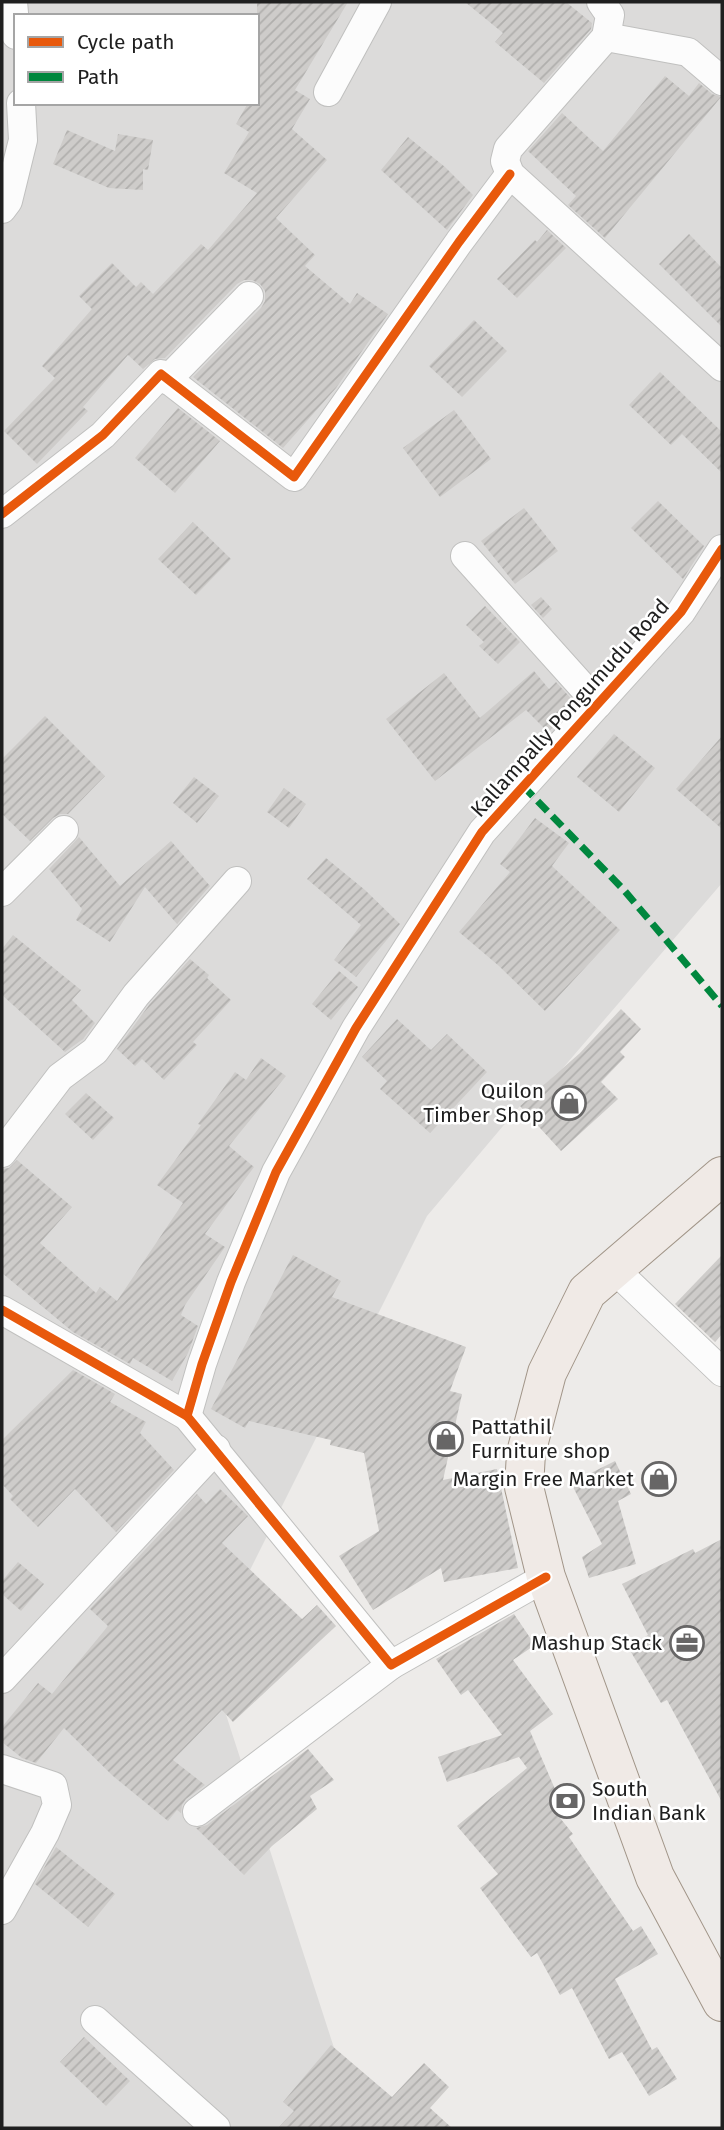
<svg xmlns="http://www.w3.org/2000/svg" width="724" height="2130" viewBox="0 0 724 2130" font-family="'Fira Sans',sans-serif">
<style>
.residential{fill:#dcdbda;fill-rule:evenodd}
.building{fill:url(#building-hatch)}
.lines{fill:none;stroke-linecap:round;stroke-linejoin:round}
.minor-casing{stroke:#c0c0bf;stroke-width:30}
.primary-casing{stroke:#a19588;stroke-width:40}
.minor{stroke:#fcfcfc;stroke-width:28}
.primary{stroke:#f0eae6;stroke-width:38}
.quiet{stroke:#00873e;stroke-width:7;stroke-dasharray:14 7;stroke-linecap:butt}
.cycleway-casing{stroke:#fff;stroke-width:13}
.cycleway{stroke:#e8590c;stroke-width:9}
.labels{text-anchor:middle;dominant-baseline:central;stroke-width:5;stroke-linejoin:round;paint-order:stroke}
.street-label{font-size:21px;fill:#1f1f1f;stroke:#fff}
.poi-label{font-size:21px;fill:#1f1f1f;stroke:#fff;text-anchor:end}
</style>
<defs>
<pattern id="building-hatch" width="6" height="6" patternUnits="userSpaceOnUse" patternTransform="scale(1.75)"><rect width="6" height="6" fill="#ceccca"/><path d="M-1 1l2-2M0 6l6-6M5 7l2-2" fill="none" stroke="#b0afad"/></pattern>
</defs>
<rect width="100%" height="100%" fill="#edebe9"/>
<path class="residential" d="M2,2H722V883L562,1069L520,1106L427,1216L207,1656L360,2128H2ZM16,16H257V103H16Z"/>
<g class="building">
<path d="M257,2H348L295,90L310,99L292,129L327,160L276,218L315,255L305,266L350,304L357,293L388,314L336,388L283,448L193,377L261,308L265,301V291L260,284L252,280H244L237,284L165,358L155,359L143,369L128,355L83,407L88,411L37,464L4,431L55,378L42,366L92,309L79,296L112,263L136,287L141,282L153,294L201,244L208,250L257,193L224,173L249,132L236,124L248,103H257Z"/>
<path d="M465,2H566L592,23L591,29L544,83L495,42L503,33Z"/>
<path d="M665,76L689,96L699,83L712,94L721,97L605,238L568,205L576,196L528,151L562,113L603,151Z"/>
<path d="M67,130L115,151L118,134L153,140L148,170L143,169V190L109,188L53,164Z"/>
<path d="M408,137L445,167L473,195L447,230L381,170Z"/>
<path d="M547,230L566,248L517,298L497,279L535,240L537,242Z"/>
<path d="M689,234L722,268V327L659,264Z"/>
<path d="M474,320L507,351L462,397L429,366Z"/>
<path d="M660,372L722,432V473L682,434L671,445L629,405Z"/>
<path d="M178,408L220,441L175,493L135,458Z"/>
<path d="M454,410L491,459L440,497L403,448Z"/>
<path d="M658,501L704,546L683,579L631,528Z"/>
<path d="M524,508L558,551L515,584L481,541Z"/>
<path d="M193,522L231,559L196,595L158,559Z"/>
<path d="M541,597L552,609L543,618L531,605Z"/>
<path d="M485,606L520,642L498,664L479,646L484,642L466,625Z"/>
<path d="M534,671L549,689L556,682L576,704L548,732L526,710L435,781L386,719L444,673L480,718Z"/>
<path d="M45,716L105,776L68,814H60L53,818L30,841L2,814V759Z"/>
<path d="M614,734L655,768L619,812L577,777Z"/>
<path d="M722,736V829L676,789Z"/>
<path d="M194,777L219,796L197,823L173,803Z"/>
<path d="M284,788L306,804L289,828L267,812Z"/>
<path d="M535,818L569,843L552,866L620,930L545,1011L499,966L459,932L510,872L500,864Z"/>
<path d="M79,837L120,886L171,841L210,886L177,924L145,887L110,942L76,920L82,909L49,869Z"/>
<path d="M326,858L365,890L400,924L356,977L334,960L361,925L307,879Z"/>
<path d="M13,935L81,990L72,1000L95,1023L83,1039L65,1052L2,995V949Z"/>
<path d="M190,959L209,975L207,978L231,1000L193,1042L197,1045L164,1080L142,1059L135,1066L117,1049L149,1005Z"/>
<path d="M339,971L358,987L331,1020L312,1004Z"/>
<path d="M621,1009L641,1029L620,1052L625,1057L601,1082L618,1099L561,1151L520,1106L580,1053Z"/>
<path d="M397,1019L431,1050L447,1034L487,1072L430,1133L380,1089L387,1081L362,1057Z"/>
<path d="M261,1058L286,1076L229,1146L254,1167L205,1234L225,1247L185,1305L181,1315L198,1326L188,1353L172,1381L133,1358L130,1364L73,1332L2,1273V1169L9,1168L17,1160L72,1207L40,1243L96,1293L100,1287L117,1301L183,1203L157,1185L201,1125L198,1124L235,1072L246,1080Z"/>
<path d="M86,1093L114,1118L93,1140L65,1114Z"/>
<path d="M293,1255L341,1281L332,1297L466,1347L450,1391L462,1394L443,1480L497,1469L518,1568L444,1582L441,1568L373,1610L339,1556L379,1531L364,1453L330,1445L331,1440L249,1421L245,1428L211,1409Z"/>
<path d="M722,1255V1334L715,1342L675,1304Z"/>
<path d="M73,1370L115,1394L110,1402L146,1422L140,1433L174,1470L116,1532L75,1489L38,1527L10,1499L13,1496L2,1484V1440Z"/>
<path d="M615,1461L631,1494L618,1501L636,1564L589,1578L582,1557L602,1544L571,1483Z"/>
<path d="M220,1489L248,1516L222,1543L302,1619L317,1605L336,1626L233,1722L222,1710L173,1760L205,1785L186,1799L182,1805L181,1813L177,1810L168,1821L113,1776L64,1728L36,1763L22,1758L2,1742V1727L38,1683L52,1694L108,1626L90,1609L197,1494L206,1504Z"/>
<path d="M722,1539V1802L667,1700L661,1703L628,1647L648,1635L622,1584L693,1549L695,1553Z"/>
<path d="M18,1562L44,1584L21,1611L2,1594V1581Z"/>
<path d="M514,1614L535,1645L513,1660L553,1714L530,1731L564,1810L556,1813L573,1834L569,1837L633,1931L641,1926L658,1954L615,1979L652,2050L657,2047L677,2079L649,2096L622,2052L609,2059L572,1988L560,1995L537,1953L531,1957L480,1888L498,1874L457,1826L527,1768L519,1757L447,1782L438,1757L502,1735L468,1690L461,1695L436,1659Z"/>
<path d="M308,1749L334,1780L310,1796L317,1809L272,1846L244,1875L196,1828L207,1825Z"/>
<path d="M56,1847L115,1894L88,1927L35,1884Z"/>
<path d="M84,2037L130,2081L106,2106L60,2062Z"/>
<path d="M331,2045L392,2097L424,2063L449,2087L430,2108L452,2128H278L294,2111L283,2102Z"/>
</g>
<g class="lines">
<g class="minor-casing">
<g id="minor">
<path d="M13,2L16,35"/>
<path d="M601,2L610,15L606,37L508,149L505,161L510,174L722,367"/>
<path d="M606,37L688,52L722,81"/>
<path d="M328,92L377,2"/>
<path d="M2,209L8,201L23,140L21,103"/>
<path d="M167,380L249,296"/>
<path d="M2,514L103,435L161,374L294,477L459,242L510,174"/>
<path d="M465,556L598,704"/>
<path d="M2,892L64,830"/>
<path d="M2,1153L60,1077L95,1051L136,995L237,881"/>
<path d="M614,1269L722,1372"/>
<path d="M2,1310L187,1416L391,1665L546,1577"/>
<path d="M187,1416L202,1364L231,1282L276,1172L356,1028L482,832L681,612L722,549"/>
<path d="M2,1679L216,1449"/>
<path d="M2,1769L53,1786L57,1805L45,1833L2,1910"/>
<path d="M197,1812L391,1665"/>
<path d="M95,2020L216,2128"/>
</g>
</g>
<g class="primary-casing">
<path id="primary" d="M722,1176L587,1292L547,1373L526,1453L524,1487L546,1577L655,1877L722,2002"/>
</g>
<use href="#minor" class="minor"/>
<use href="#primary" class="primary"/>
<path class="quiet" d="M523,786L623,889L722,1006"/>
<g class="cycleway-casing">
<g id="cycleway">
<path d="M2,514L103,435L161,374L294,477L459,242L510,174"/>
<path d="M2,1310L187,1416L391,1665L546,1577"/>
<path d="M187,1416L202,1364L231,1282L276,1172L356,1028L482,832L681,612L722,549"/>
</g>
</g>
<use href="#cycleway" class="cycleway"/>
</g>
<defs>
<g id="shop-ring" transform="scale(1.75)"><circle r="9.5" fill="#fff" stroke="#676666" stroke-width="1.5"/><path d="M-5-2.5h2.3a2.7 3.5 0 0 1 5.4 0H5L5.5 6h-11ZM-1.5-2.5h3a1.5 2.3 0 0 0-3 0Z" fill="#676666"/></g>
<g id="office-ring" transform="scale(1.75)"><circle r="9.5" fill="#fff" stroke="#676666" stroke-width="1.5"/><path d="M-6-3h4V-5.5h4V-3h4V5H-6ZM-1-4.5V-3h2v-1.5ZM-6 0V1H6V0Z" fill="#676666"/></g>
<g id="bank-ring" transform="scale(1.75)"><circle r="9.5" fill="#fff" stroke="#676666" stroke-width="1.5"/><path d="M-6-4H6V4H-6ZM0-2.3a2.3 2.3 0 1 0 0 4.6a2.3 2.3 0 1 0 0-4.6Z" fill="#676666"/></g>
</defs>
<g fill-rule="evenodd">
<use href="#shop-ring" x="569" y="1103"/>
<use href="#shop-ring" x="446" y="1439"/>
<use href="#shop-ring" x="659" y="1479"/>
<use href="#office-ring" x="687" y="1643"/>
<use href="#bank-ring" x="567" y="1801"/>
</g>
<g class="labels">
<g class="street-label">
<text transform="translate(570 708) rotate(-48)">Kallampally Pongumudu Road</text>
</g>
<g class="poi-label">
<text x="544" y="1091">Quilon<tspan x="544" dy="24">Timber Shop</tspan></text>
<text x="471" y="1427" text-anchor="start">Pattathil<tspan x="471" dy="24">Furniture shop</tspan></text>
<text x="634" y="1479">Margin Free Market</text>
<text x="662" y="1643">Mashup Stack</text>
<text x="592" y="1789" text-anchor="start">South<tspan x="592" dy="24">Indian Bank</tspan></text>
</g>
</g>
<rect width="724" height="2130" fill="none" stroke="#1f1f1f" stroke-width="7"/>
<rect x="14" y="14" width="245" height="91" fill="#ffffff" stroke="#a5a5a5" stroke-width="2"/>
<rect x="28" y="37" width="35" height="10" fill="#e8590c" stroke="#a5a5a5" stroke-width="2"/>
<text x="77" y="49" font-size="21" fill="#1f1f1f">Cycle path</text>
<rect x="28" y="72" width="35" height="10" fill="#00873e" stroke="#a5a5a5" stroke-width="2"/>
<text x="77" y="84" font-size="21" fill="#1f1f1f">Path</text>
</svg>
